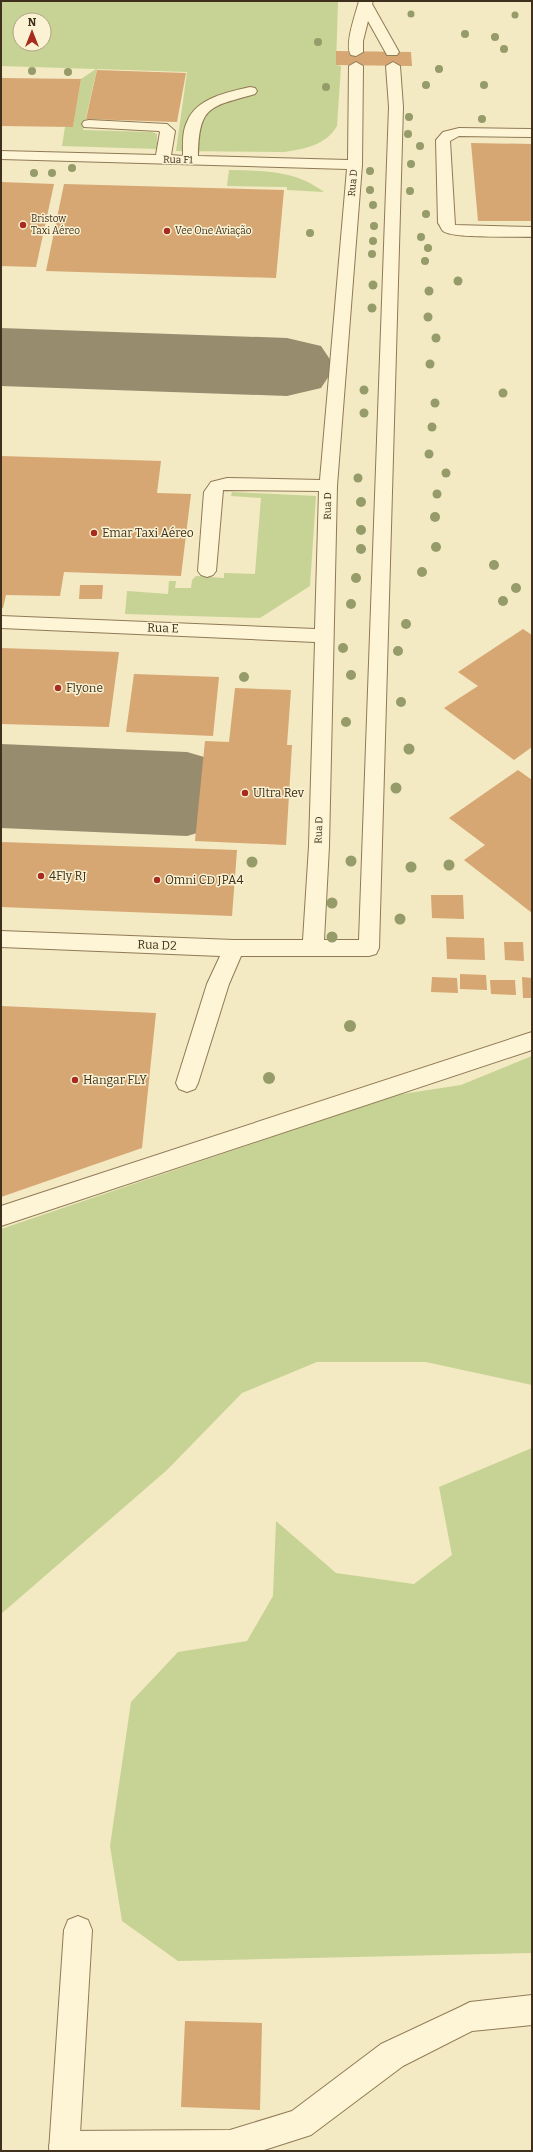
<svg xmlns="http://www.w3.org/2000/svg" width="533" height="2152" viewBox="0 0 533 2152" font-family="Bitter,serif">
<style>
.green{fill:#c6d394;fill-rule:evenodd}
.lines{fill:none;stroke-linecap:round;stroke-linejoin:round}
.taxiway{fill:#988c6f;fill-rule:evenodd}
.building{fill:#d6a673}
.lane-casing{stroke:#907a56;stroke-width:2}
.street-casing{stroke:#907a56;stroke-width:2}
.lane{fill:#fdf5d6;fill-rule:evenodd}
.street{fill:#fdf5d6;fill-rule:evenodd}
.tree{fill:#959c69}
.poi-dot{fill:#a72b1e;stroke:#faf2d2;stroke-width:1.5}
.labels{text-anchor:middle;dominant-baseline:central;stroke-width:3;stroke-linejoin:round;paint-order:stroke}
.far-street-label{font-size:10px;fill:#3e301c;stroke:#faf2d2}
.far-poi-label{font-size:10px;fill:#3e301c;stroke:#faf2d2;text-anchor:start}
.poi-label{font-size:12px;fill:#3e301c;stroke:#faf2d2;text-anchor:start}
.street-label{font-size:12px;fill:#3e301c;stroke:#faf2d2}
</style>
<rect width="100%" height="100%" fill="#f3e9c2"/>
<g class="green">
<path d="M1,1H338L336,65L341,66L337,126C326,145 305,149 284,152L176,151L187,72L97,69L83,130L152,132L157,134V149L62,146L65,127H73L81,79L96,69L1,66ZM20,20H44V44H20Z"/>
<path d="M229,170C263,171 295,170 324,192L287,190V187L227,186Z"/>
<path d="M232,492L316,496L310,586L260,618L125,614L127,591L168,594L169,581H176L175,588H191L192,580L196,576L224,578V573L255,574L261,498L231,496Z"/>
<path d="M532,1056V1385L426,1362H317L242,1393L167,1470L1,1614V1229L396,1095L461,1085Z"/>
<path d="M532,1448V1953L178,1961L122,1921L110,1846L131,1702L178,1652L247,1641L273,1596L276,1521L336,1573L414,1584L452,1555L439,1487Z"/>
</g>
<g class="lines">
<g class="taxiway">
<path d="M1,328L287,338L321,346L335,367L321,388L287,396L1,386Z"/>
<path d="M1,744L187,752L228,764L245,794L228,824L187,836L1,828Z"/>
</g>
</g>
<g class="building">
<path d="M336,51L411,52L412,66L336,65Z"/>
<path d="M97,70L186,73L177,122L86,119Z"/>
<path d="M1,78L81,79L73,127L1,126Z"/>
<path d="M471,143L532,144V221H478Z"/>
<path d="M1,182L54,184L36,267L1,266Z"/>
<path d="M64,184L284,190L276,278L46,271Z"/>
<path d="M1,456L161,461L157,493L191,494L181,576L64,572L60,596L6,595L3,608H1Z"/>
<path d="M80,585H103L102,599H79Z"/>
<path d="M523,629L532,635V747L514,760L444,708L478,686L458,672Z"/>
<path d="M1,648L119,652L109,727L1,724Z"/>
<path d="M134,674L219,677L213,736L126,732Z"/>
<path d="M235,688L291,690L287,745H292L286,845L195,841L205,741L229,742Z"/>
<path d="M518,770L532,780V913L464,860L485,845L449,818Z"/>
<path d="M1,842L237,850L232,916L1,907Z"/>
<path d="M431,895H463L464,919L432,918Z"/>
<path d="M446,937L484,938L485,960L447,959Z"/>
<path d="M504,942H523L524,961L505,960Z"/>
<path d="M460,974L486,975L487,990L460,989Z"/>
<path d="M432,977L457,978L458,993L431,992Z"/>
<path d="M522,977L532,978V998H523Z"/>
<path d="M490,980H515L516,995L491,994Z"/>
<path d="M1,1006L156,1013L142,1148L1,1197Z"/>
<path d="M185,2021L262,2023L260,2110L181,2107Z"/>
</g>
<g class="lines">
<g class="lane-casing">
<g id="lane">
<path d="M356,62L363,66L362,165L337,486L329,846L324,940H359L389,107L386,66L393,62L400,66L403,107L379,948L376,954L369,956H241L229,984L198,1083L195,1089L187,1092L179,1089L176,1083L207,984L220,956L1,947V931L234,940H303L309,846L315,642L1,628V616L315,629L319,491L223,490L216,571L213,575L207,577L201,575L198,571L204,492L211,482L227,478L320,480L347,169L1,159V151L156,155L160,132L159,131L84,127L82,124L84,121L89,120L167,124L175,131L171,155L183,156C183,145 182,132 187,122C196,98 228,92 250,87L255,88L257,91L255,94C210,107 199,105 198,156L348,160L349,66Z"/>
<path d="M459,128L532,129V137L459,136L450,141L455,225L532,227V237C516,236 453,239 443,231C441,229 440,225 438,223L436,140L443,132Z"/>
<path d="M532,1032V1050L1,1226V1206Z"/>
<path d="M532,1995V2025L472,2031L403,2066L311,2135L261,2151H51L49,2146L53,2135L64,2131L230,2130L292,2111L381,2044L460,2007L470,2002Z"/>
</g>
</g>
<g class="street-casing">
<g id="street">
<path d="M359,1H373L372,4L399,52L397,55H387L368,21L363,41V52L356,56L351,55C344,45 356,13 359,1Z"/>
<path d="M78,1916L88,1920L92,1930L79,2151H49L64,1930L68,1920Z"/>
</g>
</g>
<use href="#lane" class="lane"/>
<use href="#street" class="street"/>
</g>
<g class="tree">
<circle cx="411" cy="14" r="3.5"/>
<circle cx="515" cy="15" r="3.5"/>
<circle cx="465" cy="34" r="4"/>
<circle cx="495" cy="37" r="4"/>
<circle cx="318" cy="42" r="4"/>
<circle cx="504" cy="49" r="4"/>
<circle cx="439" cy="69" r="4"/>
<circle cx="32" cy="71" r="4"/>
<circle cx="68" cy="72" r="4"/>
<circle cx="426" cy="85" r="4"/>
<circle cx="484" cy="85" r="4"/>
<circle cx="326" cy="87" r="4"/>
<circle cx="409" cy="117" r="4"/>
<circle cx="482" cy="119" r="4"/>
<circle cx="408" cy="134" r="4"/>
<circle cx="420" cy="146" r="4"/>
<circle cx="411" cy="164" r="4"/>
<circle cx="72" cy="168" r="4"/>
<circle cx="370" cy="171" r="4"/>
<circle cx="34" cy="173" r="4"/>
<circle cx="52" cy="173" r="4"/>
<circle cx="370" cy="190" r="4"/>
<circle cx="410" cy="191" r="4"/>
<circle cx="373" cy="205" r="4"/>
<circle cx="426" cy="214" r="4"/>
<circle cx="374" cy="226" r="4"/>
<circle cx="310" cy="233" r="4"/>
<circle cx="421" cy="237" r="4"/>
<circle cx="373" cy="241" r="4"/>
<circle cx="428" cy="248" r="4"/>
<circle cx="372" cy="254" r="4"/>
<circle cx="425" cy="261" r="4"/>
<circle cx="458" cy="281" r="4.5"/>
<circle cx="373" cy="285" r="4.5"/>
<circle cx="429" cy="291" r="4.5"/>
<circle cx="372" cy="308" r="4.5"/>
<circle cx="428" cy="317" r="4.5"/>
<circle cx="436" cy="338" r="4.5"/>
<circle cx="430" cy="364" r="4.5"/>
<circle cx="364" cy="390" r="4.5"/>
<circle cx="503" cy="393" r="4.5"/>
<circle cx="435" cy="403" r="4.5"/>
<circle cx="364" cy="413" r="4.5"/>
<circle cx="432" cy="427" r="4.5"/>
<circle cx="429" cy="454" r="4.5"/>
<circle cx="446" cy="473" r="4.5"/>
<circle cx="358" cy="478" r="4.5"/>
<circle cx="437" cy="494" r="4.5"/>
<circle cx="361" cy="502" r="5"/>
<circle cx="435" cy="517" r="5"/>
<circle cx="361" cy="530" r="5"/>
<circle cx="436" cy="547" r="5"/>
<circle cx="361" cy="549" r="5"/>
<circle cx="494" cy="565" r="5"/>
<circle cx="422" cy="572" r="5"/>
<circle cx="356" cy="578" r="5"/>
<circle cx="516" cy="588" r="5"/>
<circle cx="503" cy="601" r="5"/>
<circle cx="351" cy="604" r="5"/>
<circle cx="406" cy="624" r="5"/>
<circle cx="343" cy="648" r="5"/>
<circle cx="398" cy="651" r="5"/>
<circle cx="351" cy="675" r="5"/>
<circle cx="244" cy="677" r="5"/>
<circle cx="401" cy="702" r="5"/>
<circle cx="346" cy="722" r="5"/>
<circle cx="409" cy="749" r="5.5"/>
<circle cx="396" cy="788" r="5.5"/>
<circle cx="351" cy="861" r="5.5"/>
<circle cx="252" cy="862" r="5.5"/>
<circle cx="449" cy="865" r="5.5"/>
<circle cx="411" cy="867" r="5.5"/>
<circle cx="332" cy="903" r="5.5"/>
<circle cx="400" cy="919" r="5.5"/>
<circle cx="332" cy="937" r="5.5"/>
<circle cx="350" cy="1026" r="6"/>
<circle cx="269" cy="1078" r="6"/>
</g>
<g class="poi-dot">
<circle cx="23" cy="225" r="4"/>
<circle cx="167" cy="231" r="4"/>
<circle cx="94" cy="533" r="4"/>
<circle cx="58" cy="688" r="4"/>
<circle cx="245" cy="793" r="4"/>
<circle cx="41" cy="876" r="4"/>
<circle cx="157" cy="880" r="4"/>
<circle cx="75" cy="1080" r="4"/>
</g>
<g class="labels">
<g class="far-street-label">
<text transform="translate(178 160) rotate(1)">Rua F1</text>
<text transform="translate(353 183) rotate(-85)">Rua D</text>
<text transform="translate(328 506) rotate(-89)">Rua D</text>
<text transform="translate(319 830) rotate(-88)">Rua D</text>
</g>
<g class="far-poi-label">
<text x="31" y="219">Bristow<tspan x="31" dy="12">Taxi Aéreo</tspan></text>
<text x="175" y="231">Vee One Aviação</text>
</g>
<g class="poi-label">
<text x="102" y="533">Emar Taxi Aéreo</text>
<text x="66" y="688">Flyone</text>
<text x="253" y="793">Ultra Rev</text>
<text x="49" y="876">4Fly RJ</text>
<text x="165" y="880">Omni CD JPA4</text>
<text x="83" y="1080">Hangar FLY</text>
</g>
<g class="street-label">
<text transform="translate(163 628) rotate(2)">Rua E</text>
<text transform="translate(157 945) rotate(2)">Rua D2</text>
</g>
</g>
<rect width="533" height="2152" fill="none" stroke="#3e301c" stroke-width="4"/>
<g transform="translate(32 32)"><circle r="19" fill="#faf2d2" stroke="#afa489"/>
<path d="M0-3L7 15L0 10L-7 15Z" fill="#a72b1e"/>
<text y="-6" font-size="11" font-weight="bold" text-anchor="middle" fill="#3e301c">N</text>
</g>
</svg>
